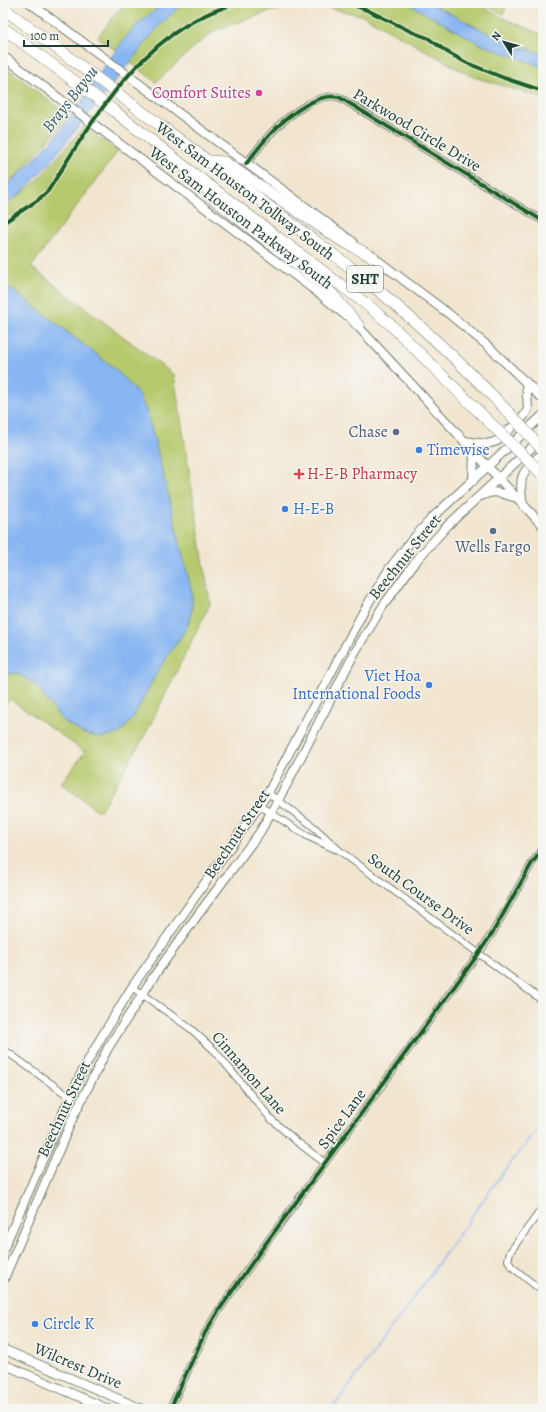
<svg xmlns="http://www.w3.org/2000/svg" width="546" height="1412" viewBox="0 0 546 1412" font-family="Alegreya,serif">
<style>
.green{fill:#b6c96c;stroke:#6a8350}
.water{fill:#88b6f2;stroke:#547a93}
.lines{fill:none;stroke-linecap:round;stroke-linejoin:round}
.stream{stroke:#88b6f2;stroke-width:1.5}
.street-casing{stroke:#69786a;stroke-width:8}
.secondary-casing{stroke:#69786a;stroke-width:10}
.highway-casing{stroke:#69786a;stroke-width:12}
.street{stroke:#fff;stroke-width:6}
.secondary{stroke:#fff;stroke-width:8}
.highway{stroke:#fff;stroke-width:11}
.highway-bridge-casing{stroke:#69786a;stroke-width:12;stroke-linecap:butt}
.highway-bridge{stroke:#fff;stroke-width:11}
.cycleway-casing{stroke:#f6f6f2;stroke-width:6}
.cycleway{stroke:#1b5e20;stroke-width:4}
.hotel-dot{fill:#d1479c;stroke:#f6f6f2;stroke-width:1.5}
.service-dot{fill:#5c6f8a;stroke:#f6f6f2;stroke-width:1.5}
.shop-dot{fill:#3f7fe0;stroke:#f6f6f2;stroke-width:1.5}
.health-dot{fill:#e0444e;stroke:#f6f6f2;stroke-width:1.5}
.labels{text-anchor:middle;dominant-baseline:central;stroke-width:3;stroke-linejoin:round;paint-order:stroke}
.shield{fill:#f6f6f2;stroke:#60746d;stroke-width:1}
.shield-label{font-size:15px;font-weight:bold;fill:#1f3d34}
.hotel-label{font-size:16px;fill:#b23c85;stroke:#f6f6f2;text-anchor:end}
.street-label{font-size:16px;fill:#1f3d34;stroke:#f6f6f2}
.service-label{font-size:16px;fill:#4e5e75;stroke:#f6f6f2;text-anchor:end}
.shop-label{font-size:16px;fill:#366cbe;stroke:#f6f6f2;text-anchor:start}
.health-label{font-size:16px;fill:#be3a42;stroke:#f6f6f2;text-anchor:start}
.water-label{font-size:17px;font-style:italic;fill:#395b64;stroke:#f6f6f2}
</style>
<rect width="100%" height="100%" fill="#f6f6f2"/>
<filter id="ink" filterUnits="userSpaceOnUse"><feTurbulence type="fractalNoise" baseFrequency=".025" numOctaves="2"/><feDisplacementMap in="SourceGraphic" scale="8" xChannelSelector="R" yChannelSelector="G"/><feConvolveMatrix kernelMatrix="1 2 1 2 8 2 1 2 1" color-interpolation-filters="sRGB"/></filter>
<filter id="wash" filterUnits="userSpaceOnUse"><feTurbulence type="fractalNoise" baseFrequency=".012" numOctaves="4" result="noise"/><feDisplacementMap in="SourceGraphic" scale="16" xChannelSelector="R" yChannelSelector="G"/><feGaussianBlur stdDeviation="0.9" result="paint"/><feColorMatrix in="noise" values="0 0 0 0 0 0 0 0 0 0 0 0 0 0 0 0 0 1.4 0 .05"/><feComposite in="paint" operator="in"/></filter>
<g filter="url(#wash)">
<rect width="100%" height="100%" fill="#f2e5cf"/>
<g class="green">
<path d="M127,3H475L503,18L543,35V98L471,76L364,16L312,4L271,11L216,30L194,47L156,82L98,37L116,13Z"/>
<path d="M481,3H508L503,14Z"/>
<path d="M3,65L69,116L21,171L3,187Z"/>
<path d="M84,127L118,151L31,267L174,375L210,604L145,735L99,812L61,783L85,752L10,699L3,708V208L37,181Z"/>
</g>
<g class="water">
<path d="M164,3H189L178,8L159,26L48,165L22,192L3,205V189C30,165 56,138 77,108C96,81 111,53 134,28C143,19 154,11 164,3Z"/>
<path d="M407,3H430L478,28L523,48L543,54V67L480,44Z"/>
<path d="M3,285L14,291L114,368L138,393L147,413L156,446L192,593V609L187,627L157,672L133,718L120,733L102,738L82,733L62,720L34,683L16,673L3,675Z"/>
</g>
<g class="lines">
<path class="stream" d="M332,1409L426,1281L501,1175L543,1123"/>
</g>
</g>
<g filter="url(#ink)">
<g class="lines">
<g class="street-casing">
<g id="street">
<path d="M246,164C265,139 279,121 306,105C317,99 326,95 339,97L543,221"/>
<path d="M268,793L314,827L340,851L543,1001"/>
<path d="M260,806L307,836L335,849"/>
<path d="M132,987L191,1029L215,1051L271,1119L296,1141L325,1163"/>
<path d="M3,1049L70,1097"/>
<path d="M543,1207L510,1252L508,1260L511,1266L543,1292"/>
<path d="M170,1409L205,1333L217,1313L261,1250L479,953L493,932L532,863L543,849"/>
</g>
</g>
<g class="secondary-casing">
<g id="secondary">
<path d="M30,3L353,242"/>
<path d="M3,56L321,295L345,315"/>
<path d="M369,254L449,314L489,347L543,399"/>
<path d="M354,322L543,526"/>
<path d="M464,441L487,444L497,441L524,416L528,409L526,382"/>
<path d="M473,481L474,451"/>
<path d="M481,496C496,489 499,493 514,497"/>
<path d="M523,505C518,477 521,471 543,453"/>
<path d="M3,1250L70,1097L84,1068L102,1036L132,987L268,793L363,612L389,569L411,541L432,518L543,415"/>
<path d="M3,1281L74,1115L108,1048L154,976L197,916L260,832L287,784L355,652L383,606L415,562L447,526L543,437"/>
<path d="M3,1349L142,1409"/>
<path d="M3,1364L108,1409"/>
</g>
</g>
<g class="highway-casing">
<g id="highway">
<path d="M3,8L350,267C406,312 459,360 508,412"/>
<path d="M3,28L113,110L194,174L370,307L391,325L475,408"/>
<path d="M209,161L224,162L339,239L373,257"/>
<path d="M205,187L214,199L327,288L358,325"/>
</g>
</g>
<use href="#street" class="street"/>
<use href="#secondary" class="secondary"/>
<use href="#highway" class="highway"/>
<g class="highway-bridge-casing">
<g id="highway-bridge">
<path d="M475,408L543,475"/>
<path d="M508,412L543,450"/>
</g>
</g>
<use href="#highway-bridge" class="highway-bridge"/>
<g class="cycleway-casing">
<g id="cycleway">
<path d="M348,3L367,10L412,32L428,38L447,52L467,63L504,78L543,91"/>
<path d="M246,164C265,139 279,121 306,105C317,99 326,95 339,97L543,221"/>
<path d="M3,223L38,200L48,191C95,117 147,24 240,3"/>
<path d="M170,1409L205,1333L217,1313L261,1250L479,953L493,932L532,863L543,849"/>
</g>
</g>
<use href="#cycleway" class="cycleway"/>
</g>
</g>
<circle class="hotel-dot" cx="259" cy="93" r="4"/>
<g class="service-dot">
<circle cx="396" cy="432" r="4"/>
<circle cx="493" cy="531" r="4"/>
</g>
<g class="shop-dot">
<circle cx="419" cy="450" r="4"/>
<circle cx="285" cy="509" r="4"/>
<circle cx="429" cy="685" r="4"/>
<circle cx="35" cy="1324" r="4"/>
</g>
<path class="health-dot" d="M297 468h4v4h4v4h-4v4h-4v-4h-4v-4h4z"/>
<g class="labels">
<rect class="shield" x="347" y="266" width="36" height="26" rx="3"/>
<g class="shield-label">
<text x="365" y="279">SHT</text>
</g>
<g class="hotel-label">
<text x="251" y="93">Comfort Suites</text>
</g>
<g class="street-label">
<text transform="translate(417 130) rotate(31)">Parkwood Circle Drive</text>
<text transform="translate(245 191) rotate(37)">West Sam Houston Tollway South</text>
<text transform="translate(241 218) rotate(37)">West Sam Houston Parkway South</text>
<text transform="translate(405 557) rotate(-51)">Beechnut Street</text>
<text transform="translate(237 834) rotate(-56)">Beechnut Street</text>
<text transform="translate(421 894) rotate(36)">South Course Drive</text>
<text transform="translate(249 1073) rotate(49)">Cinnamon Lane</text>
<text transform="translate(64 1109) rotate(-65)">Beechnut Street</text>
<text transform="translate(342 1119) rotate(-54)">Spice Lane</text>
<text transform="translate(78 1366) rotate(23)">Wilcrest Drive</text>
</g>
<g class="service-label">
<text x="388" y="432">Chase</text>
<text x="493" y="547" text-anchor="middle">Wells Fargo</text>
</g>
<g class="shop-label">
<text x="427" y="450">Timewise</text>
<text x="293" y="509">H-E-B</text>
<text x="421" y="676" text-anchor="end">Viet Hoa<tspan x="421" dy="18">International Foods</tspan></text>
<text x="43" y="1324">Circle K</text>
</g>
<g class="health-label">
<text x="307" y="474">H-E-B Pharmacy</text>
</g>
<g class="water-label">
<text transform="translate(70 99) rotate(-52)">Brays Bayou</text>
</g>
</g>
<rect width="546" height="1412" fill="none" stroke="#f6f6f2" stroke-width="16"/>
<g transform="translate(504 42) rotate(307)" stroke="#f6f6f2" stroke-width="3" paint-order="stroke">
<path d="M0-3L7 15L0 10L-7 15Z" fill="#1f3d34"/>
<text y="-6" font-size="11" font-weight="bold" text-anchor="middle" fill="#1f3d34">N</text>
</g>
<path d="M24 40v6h84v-6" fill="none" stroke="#1f3d34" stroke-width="2"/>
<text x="30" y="40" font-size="12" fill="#1f3d34" stroke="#f6f6f2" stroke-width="3" paint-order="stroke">100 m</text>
</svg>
